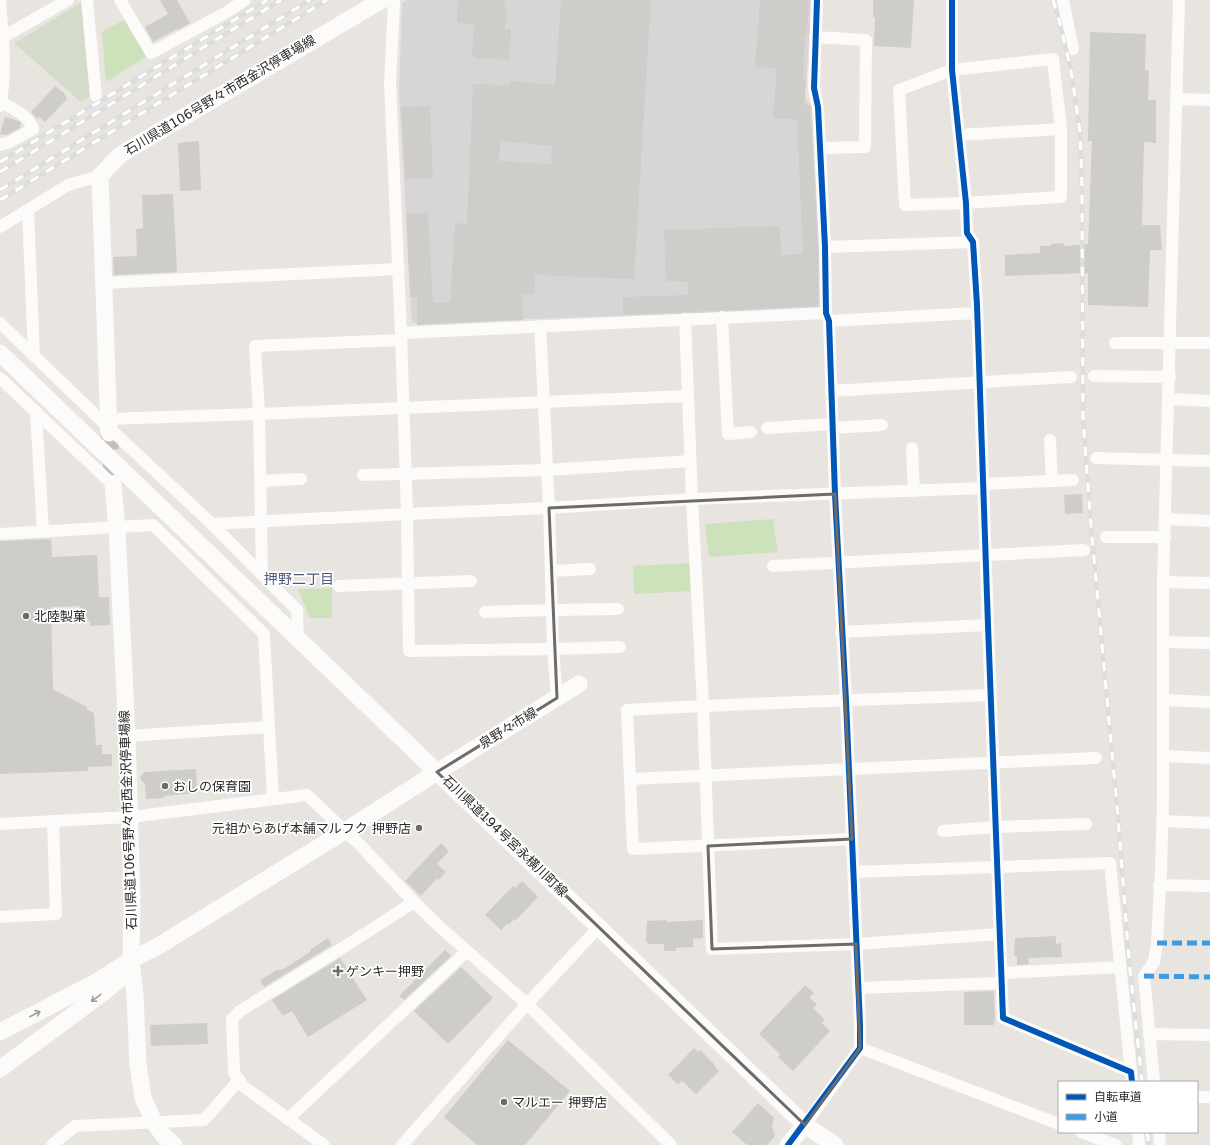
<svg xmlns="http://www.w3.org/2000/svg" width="1210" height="1145" viewBox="0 0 1210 1145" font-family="'DejaVu Sans','Noto Sans JP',sans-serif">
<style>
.industrial{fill:#d8d5d7}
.green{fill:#cde1bb}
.cemetery{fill:#d5dbc9}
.building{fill:#cfcdca;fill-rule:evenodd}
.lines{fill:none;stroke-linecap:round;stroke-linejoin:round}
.secondary-tunnel{stroke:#c2bfbc;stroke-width:17;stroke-dasharray:17 8;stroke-linecap:butt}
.street{stroke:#fcfbfa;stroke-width:12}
.secondary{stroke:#fcfbfa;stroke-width:17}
.rail-casing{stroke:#deddde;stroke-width:4.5}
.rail{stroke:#fff;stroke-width:3;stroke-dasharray:9;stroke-linecap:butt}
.quiet{stroke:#3d9ce1;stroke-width:5;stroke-dasharray:10 5;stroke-linecap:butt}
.cycleway-casing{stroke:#fff;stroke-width:8}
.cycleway{stroke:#0057b8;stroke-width:6}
.oneway{stroke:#9e9d9c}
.marked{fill:none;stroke:#6c6b6a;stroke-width:3;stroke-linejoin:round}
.poi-dot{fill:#6c6b6a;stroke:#fff;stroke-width:1.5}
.labels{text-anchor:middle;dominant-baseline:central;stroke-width:3.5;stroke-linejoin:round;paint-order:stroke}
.street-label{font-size:13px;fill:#2a2a2a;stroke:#fff}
.poi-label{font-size:13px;fill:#2a2a2a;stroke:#fff;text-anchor:start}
.neighbourhood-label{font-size:14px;fill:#4e5878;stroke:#fff}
</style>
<rect width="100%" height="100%" fill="#e8e4e0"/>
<path class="industrial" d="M406,0H812L805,97L812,108L820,228L821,309L412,323L399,92L402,3Z"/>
<g class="green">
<path d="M126,19L147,56L106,82L102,32Z"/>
<path d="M773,519L778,552L709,557L705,524Z"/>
<path d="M692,563L693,591L634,594L633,566Z"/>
<path d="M332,588V618H310L298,589Z"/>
</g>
<path class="cemetery" d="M84,1L91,96L81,102L14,43Z"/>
<g class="building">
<path d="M160,0H177L190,23L178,30L177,29L153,42L145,27L168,14Z"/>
<path d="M458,0H505L504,7H507L505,29H511L509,60L474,58V56H472L474,24L457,23Z"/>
<path d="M561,0H651L634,279L535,275L534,295L522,294L523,320L417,325V297H410L406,214L428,212L433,303L450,302L455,223L467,224L473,84L510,85L511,81L555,85ZM500,141L552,146L551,164L499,161Z"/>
<path d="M760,0H809L807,34H805L803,79H806L804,105H810L811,108L810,121H811L818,247V306L623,315V297L688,295V282L666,281L664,230L778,226L780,227L781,255L803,254L797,120L773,118L777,68L755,67Z"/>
<path d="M873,0H914L911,48L874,46L875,17H873Z"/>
<path d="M1090,32L1146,34L1145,70L1149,71L1148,100H1156V143L1144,142L1142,225H1160L1162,250H1150L1148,307L1088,305V273L1005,276V255L1040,253V246H1051V244L1064,243V246L1088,244L1092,141H1088Z"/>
<path d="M55,86L64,93L67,99L45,122L40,117L38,119L31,112Z"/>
<path d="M430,106L433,178L407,179L405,178L401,107Z"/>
<path d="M5,117L19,121L21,123L20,128L6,135L0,134Z"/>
<path d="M199,141L201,190L180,191L178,143Z"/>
<path d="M173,194L177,272L114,275L113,257L137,256L136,229L143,228L142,195Z"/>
<path d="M1082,494L1083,513L1065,514L1064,495Z"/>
<path d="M51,539L52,557L97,555L99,597H109L110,625L90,626V621H81L80,606L51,607L53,689L87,707L86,709L94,713L96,745H102V754H112V766L88,767V771L0,774V541Z"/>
<path d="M196,769L197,793L164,796V798L146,799L145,784L140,778L144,772Z"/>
<path d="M441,843L449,851L437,864L446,872L439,880L437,878L421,896L405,881Z"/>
<path d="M522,881L538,897L516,920L515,919L508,925L507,924L501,930L485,915L513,886L515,888Z"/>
<path d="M667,920V922L703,920V938L693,939V947L676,948V951H664V944H649L646,941L647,921Z"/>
<path d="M1056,936V944L1061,943L1062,957L1028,958L1029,964L1017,965V956H1014L1015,938Z"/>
<path d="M328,938L332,945L264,987L260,980L277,970H281L287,967L310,952L311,949Z"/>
<path d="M445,950L451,956L404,1000L399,996Z"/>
<path d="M340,958L367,1000L308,1037L292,1011L283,1016L272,1000Z"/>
<path d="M461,967L493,998L448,1044L414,1011Z"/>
<path d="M805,985L814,993L809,998L817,1004L813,1008L825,1020L822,1023L830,1031L793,1071L778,1057L780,1054L759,1034Z"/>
<path d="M994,991L995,1020H994V1025H964V992Z"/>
<path d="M207,1023L208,1044L151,1046L150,1025Z"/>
<path d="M508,1040L570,1091L525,1145H477L444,1117Z"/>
<path d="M694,1048L698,1052L700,1050L715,1065L714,1066L719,1071L696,1094L682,1081L678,1084L668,1075Z"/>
<path d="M758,1103L774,1118L772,1127L775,1136L767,1145H747L732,1132Z"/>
</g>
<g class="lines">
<path class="secondary-tunnel" d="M109,433L113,484"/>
<g class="street">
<path d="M87,0L96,96"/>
<path d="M120,0L151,53L227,12L245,0"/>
<path d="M394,0L390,84L401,333"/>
<path d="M952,0V70L966,203L967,233L973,242L977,305L988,625L1003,1018L1131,1072L1132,1082"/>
<path d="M1063,0L1073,49"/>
<path d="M0,2C3,36 7,72 0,106"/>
<path d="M3,37L68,0"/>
<path d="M815,37L866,40L865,147L820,148"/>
<path d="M1053,59L1061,129V197L966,203L905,205L899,90L952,70Z"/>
<path d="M1177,99L1210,100"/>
<path d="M0,102C12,108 29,115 33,129L10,142L0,145"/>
<path d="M959,135L1061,129"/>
<path d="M28,210L34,356"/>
<path d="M0,227L68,185L100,176"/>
<path d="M825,247L973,242"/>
<path d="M104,283L399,269"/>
<path d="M722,317L728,434L751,432"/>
<path d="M685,319L692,499L703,706L712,949L856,944L1000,934"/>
<path d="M829,321L977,313"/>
<path d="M0,323L108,427L212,524"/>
<path d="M540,326L549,508L407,514L409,651L553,649L557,698"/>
<path d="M1115,343H1210"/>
<path d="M1094,376L1170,377"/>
<path d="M0,378L36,412L43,531"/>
<path d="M831,391L1071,377"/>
<path d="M1169,399L1210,401"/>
<path d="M36,412L113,485"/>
<path d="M108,419L259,414L255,346L401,340"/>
<path d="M767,428L832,424"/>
<path d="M832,428L882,425"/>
<path d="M1050,440L1052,481"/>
<path d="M912,448L914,491"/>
<path d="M1096,458L1210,461"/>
<path d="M363,475L547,470L690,461"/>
<path d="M261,481L301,479"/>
<path d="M983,484L1073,480"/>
<path d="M1165,519L1210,521"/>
<path d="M0,534L153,525L264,634L269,727L127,736"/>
<path d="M1106,537H1165"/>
<path d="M773,566L1084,550"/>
<path d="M551,571L590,569"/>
<path d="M262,575L259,414L688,396"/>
<path d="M1163,582L1210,583"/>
<path d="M339,586L471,581"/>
<path d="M485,612L552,610L618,609"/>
<path d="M841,632L988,625"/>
<path d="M298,638L297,610L212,524L407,514L401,333L826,313"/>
<path d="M1163,642L1210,643"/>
<path d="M620,647L553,649L549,508L692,499L984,488"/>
<path d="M1163,700L1210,702"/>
<path d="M269,727L273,799"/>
<path d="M1163,756L1210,758"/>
<path d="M630,779L1096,758"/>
<path d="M1162,821L1210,823"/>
<path d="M0,824L130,817L307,795L360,845L414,902L442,929L527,1004L671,1145"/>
<path d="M943,831L995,827L1086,824"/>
<path d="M852,839L633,849L627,710C748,703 869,700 990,695"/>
<path d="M854,872L1110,863L1131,1072"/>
<path d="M1159,885L1210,886"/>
<path d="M0,917L56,914L53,821"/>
<path d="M1001,973L1120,967"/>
<path d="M858,988L1001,983"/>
<path d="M1149,1034L1210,1035"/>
<path d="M860,1048L1059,1124"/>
<path d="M1154,1082L1144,976L1154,962L1157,943L1161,870L1163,800V582L1179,0"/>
<path d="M1197,1097H1210"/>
<path d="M288,1119L467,951"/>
<path d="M805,1125L860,1048V1025L846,701L835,494L829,321L826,313L825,247L818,107L814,88L817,0"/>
<path d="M1081,1132L1116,1145"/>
<path d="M1138,1132L1139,1145"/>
<path d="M1159,1132L1160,1145"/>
<path d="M52,1145L75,1126L204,1120L239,1080"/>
<path d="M324,1145L243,1086L234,1073L232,1019L240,1011L347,945L414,902"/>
<path d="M402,1145L527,1004L599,927"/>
</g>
<g class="secondary">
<path d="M0,353L805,1125L835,1145"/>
<path d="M109,433L100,176L121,154L382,0"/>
<path d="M113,484L117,528L127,736L132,897L131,960L135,995L138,1065L143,1098L154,1122L163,1135L174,1145"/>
<path d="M0,1032L98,981L131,960L160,945L345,831L437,772L579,684"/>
<path d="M0,1069L104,992L123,976"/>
<path d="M788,1145L805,1125"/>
</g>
<g class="rail-casing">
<g id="rail">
<path d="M1053,0L1059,20L1071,70L1080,132L1082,189L1083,418L1091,526L1118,817L1129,960L1142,1082"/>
<path d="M0,162L267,0"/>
<path d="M0,172L281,0"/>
<path d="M0,190L310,0"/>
<path d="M0,200L327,0"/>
<path d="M1147,1132L1149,1145"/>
</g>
</g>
<use href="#rail" class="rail"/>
<g class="quiet">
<path d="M1157,943H1210"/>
<path d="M1144,976L1210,977"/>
</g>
<g class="cycleway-casing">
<g id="cycleway">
<path d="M952,0V70L966,203L967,233L973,242L977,305L988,625L1003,1018L1131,1072L1132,1082"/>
<path d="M788,1145L860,1048V1025L846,701L835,494L829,321L826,313L825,247L818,107L814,88L817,0"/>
</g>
</g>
<use href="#cycleway" class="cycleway"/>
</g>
<defs><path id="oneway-shaft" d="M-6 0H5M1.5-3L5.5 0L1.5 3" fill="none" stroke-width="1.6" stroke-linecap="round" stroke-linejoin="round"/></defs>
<g class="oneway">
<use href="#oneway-shaft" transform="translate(96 998) rotate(143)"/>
<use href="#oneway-shaft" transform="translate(35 1014) rotate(-27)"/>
</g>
<path class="marked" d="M835,494L852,839L708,846L712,949L856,944L860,1048L805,1125L437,772L557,698L549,508Z"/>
<g class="poi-dot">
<circle cx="26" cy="616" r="4"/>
<circle cx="165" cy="786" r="4"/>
<circle cx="419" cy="828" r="4"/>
<path d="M336 965h4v4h4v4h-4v4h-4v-4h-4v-4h4z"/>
<circle cx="504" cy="1102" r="4"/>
</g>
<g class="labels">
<g class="street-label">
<text transform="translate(220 95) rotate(-31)">石川県道106号野々市西金沢停車場線</text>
<text transform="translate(508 728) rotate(-32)">泉野々市線</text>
<text transform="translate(128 820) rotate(-92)">石川県道106号野々市西金沢停車場線</text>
<text transform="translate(505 836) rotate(44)">石川県道194号宮永横川町線</text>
</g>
<g class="poi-label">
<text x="34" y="616">北陸製菓</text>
<text x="173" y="786">おしの保育園</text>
<text x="411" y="828" text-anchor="end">元祖からあげ本舗マルフク 押野店</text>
<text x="346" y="971">ゲンキー押野</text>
<text x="512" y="1102">マルエー 押野店</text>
</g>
<g class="neighbourhood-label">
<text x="299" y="579">押野二丁目</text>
</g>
</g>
<rect x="1058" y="1081" width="140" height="52" fill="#ffffff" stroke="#aaaaaa"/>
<rect x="1066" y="1094" width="20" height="6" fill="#0057b8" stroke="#aaaaaa"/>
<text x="1094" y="1101" font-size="12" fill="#2a2a2a">自転車道</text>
<rect x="1066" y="1114" width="20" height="6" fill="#3d9ce1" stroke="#aaaaaa"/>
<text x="1094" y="1121" font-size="12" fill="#2a2a2a">小道</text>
</svg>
